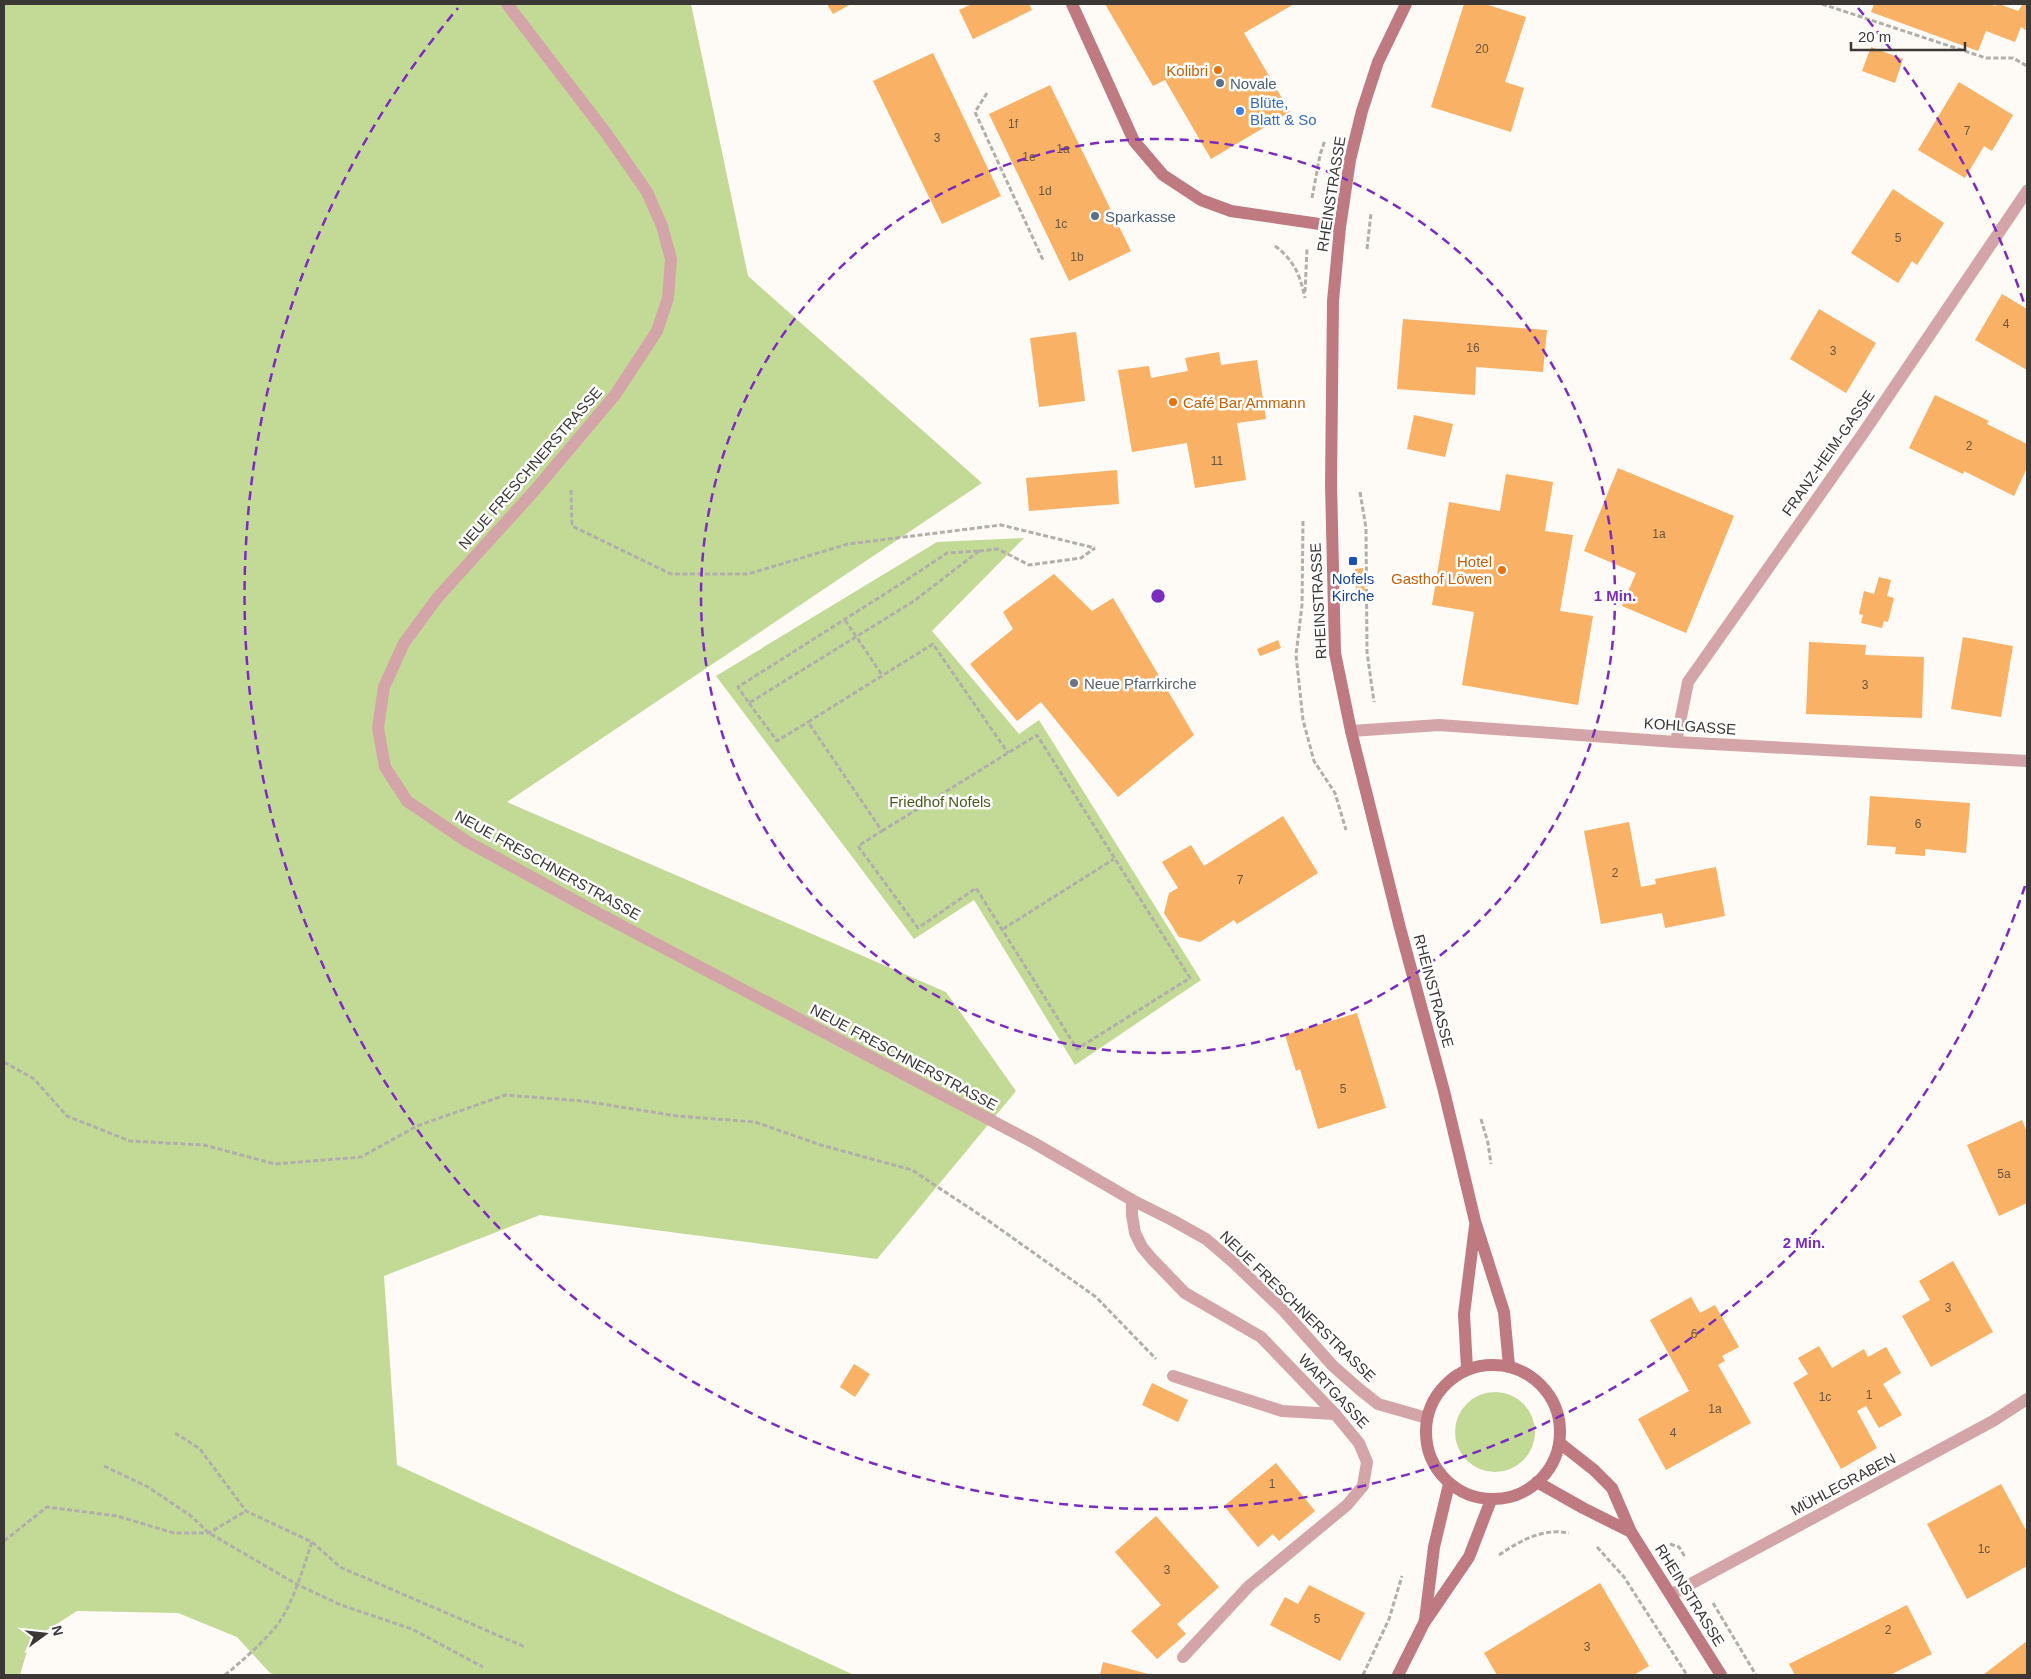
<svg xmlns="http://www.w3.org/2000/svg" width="2031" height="1679" viewBox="0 0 2031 1679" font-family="Helvetica,sans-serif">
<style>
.green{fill:#c3da96}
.building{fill:#f8b165}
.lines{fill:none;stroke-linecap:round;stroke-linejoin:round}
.path{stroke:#b2afab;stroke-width:3;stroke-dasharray:5 2.5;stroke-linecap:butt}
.service{stroke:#d4a5a8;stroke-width:12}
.minor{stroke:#d4a5a8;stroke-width:12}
.tertiary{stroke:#d4a5a8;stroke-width:12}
.secondary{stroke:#be7a80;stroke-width:12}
.ring{fill:none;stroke:#7b2cbf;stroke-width:2.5;stroke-dasharray:9 6}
.food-dot{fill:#e8710a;stroke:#fff;stroke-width:2}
.service-dot{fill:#5c6f8a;stroke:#fff;stroke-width:2}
.shop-dot{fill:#3f7fe0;stroke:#fff;stroke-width:2}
.transit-dot{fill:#1a4fb4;stroke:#fff;stroke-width:2}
.worship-dot{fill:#6b7280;stroke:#fff;stroke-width:2}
.labels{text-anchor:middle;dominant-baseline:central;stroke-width:5;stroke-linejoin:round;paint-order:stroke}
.number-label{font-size:12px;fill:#6a5641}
.food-label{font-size:15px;fill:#c56008;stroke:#fff;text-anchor:end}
.service-label{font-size:15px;fill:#4e5e75;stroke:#fff;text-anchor:start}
.shop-label{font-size:15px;fill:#366cbe;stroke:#fff;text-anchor:start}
.street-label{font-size:15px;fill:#3a3735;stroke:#fff}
.transit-label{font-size:15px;fill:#164399;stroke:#fff}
.worship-label{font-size:15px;fill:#5b616d;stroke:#fff;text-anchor:start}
.park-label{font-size:15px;fill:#4a5c1b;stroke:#fff}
.centre{fill:#7b2cbf;stroke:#fff;stroke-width:2.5}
.ring-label{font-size:15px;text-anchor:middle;font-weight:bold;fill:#7b2cbf;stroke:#fff;stroke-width:5;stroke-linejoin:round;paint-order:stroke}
</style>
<rect width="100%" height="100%" fill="#fefaf6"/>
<g class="green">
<path d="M4,4H691L748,276L982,483L507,802L946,992L1016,1091L877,1259L540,1215L384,1276L397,1465L854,1675H277L270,1673L237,1637L178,1613L77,1611L30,1641L20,1675H4Z"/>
<path d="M1024,538L932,631L1019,734L1039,720L1201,980L1075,1065L974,900L914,939L716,676L937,542Z"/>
<circle cx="1495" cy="1432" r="40"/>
</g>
<g class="building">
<path d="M827,4H851L833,14Z"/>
<path d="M972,4H1029L1032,10L973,39L959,10Z"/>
<path d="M1105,4H1294L1244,33L1290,112L1211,159L1165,80L1153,86Z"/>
<path d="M1464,4H1485L1526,17L1505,82L1524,88L1511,132L1431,107Z"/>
<path d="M1874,4H1989L1995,6L1999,4L2018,11L2023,4H2027V31L2021,27L2015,42L1986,31L1978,51L1871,12Z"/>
<path d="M1871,47L1903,59L1895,83L1862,71Z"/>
<path d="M933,53L1001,196L942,224L873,81Z"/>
<path d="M1959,82L2013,115L1992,151L1984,146L1965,178L1918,150Z"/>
<path d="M1050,85L1131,251L1069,281L989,114Z"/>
<path d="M1893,189L1944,223L1917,265L1912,261L1898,283L1851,253Z"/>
<path d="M2002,294L2027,309V370L1975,340Z"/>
<path d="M1819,309L1876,343L1846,393L1790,359Z"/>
<path d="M1403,319L1547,330L1543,372L1476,367L1475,395L1397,389Z"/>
<path d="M1076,332L1085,401L1039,407L1030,338Z"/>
<path d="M1219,352L1221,365L1257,360L1266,419L1237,423L1246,480L1195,488L1187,443L1132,452L1118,370L1149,366L1151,378L1188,371L1185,358Z"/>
<path d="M1935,395L1989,421L1987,424L2027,444V468L2014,496L1964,471L1963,474L1909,448Z"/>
<path d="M1414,415L1453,424L1445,457L1407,449Z"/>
<path d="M1618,468L1734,516L1686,633L1622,606L1636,573L1584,551Z"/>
<path d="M1117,470L1119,504L1029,511L1026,478Z"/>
<path d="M1506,474L1553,482L1545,531L1573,535L1560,611L1593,616L1578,705L1462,685L1474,612L1432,605L1449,502L1500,511Z"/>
<path d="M1363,568L1365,591L1356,592L1355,569Z"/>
<path d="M1054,574L1092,611L1113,598L1194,735L1118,797L1041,702L1017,721L970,664L1013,629L1003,612Z"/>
<path d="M1879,577L1891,580L1887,596L1894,598L1888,622L1884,621L1882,628L1861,623L1863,615L1859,614L1864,591L1874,594Z"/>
<path d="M1963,637L2013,646L2001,717L1951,709Z"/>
<path d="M1278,640L1281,648L1260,656L1257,649Z"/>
<path d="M1809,642L1866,645L1865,655L1924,657L1922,718L1806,714Z"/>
<path d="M1870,796L1970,803L1966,853L1925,849V856L1895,854L1896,847L1867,845Z"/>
<path d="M1283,816L1318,873L1237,924L1234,920L1200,942L1179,937L1164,913L1169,893L1178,888L1162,862L1191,845L1204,866Z"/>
<path d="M1629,822L1641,887L1656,884L1655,879L1716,867L1725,916L1665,928L1662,913L1601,924L1584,831Z"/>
<path d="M1357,1013L1386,1108L1318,1129L1300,1069L1296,1071L1285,1035Z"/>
<path d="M2022,1120L2027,1132V1203L1999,1216L1967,1145Z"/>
<path d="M1953,1261L1993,1332L1931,1367L1902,1316L1930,1300L1919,1281Z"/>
<path d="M1691,1297L1700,1313L1715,1305L1739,1347L1722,1356L1725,1361L1718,1365L1751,1423L1666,1470L1638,1419L1689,1391L1650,1320Z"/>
<path d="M1819,1346L1832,1368L1864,1349L1868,1357L1886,1347L1901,1373L1883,1384L1902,1415L1879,1428L1866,1406L1857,1411L1877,1448L1841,1469L1793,1383L1808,1374L1798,1358Z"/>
<path d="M854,1364L870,1374L855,1397L840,1387Z"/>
<path d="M1152,1383L1188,1400L1178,1422L1142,1405Z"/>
<path d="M1276,1463L1315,1511L1279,1541L1273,1534L1258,1547L1224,1506Z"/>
<path d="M2001,1484L2027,1532V1566L1967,1599L1927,1524Z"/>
<path d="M1156,1516L1219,1587L1177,1624L1186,1634L1157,1659L1131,1631L1161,1605L1115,1552Z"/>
<path d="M1600,1583L1649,1666L1634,1675H1497L1484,1653Z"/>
<path d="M1309,1585L1365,1613L1340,1661L1270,1625L1285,1597L1298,1604Z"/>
<path d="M1907,1605L1932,1654L1890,1675H1795L1789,1664Z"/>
<path d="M2027,1641V1675H1983Z"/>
<path d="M1103,1662L1152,1675H1100Z"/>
</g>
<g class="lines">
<g class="path">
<path d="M1822,4L1986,58H2013L2027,66"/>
<path d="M987,93L975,112L1043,260"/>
<path d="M1312,198L1320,155L1325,140"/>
<path d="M1275,246C1294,260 1300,275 1305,298"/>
<path d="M1367,249L1371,213"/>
<path d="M1305,292L1307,249"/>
<path d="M571,490L572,526L671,574H748L848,544L1001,525L1095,548"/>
<path d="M1360,492L1366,528L1367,652L1374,702"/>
<path d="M1303,521L1302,605L1296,655L1303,720L1314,761L1335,793L1346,830"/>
<path d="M979,551L914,601L749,703L738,687L902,583L947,553Z"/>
<path d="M979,551L998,549L1029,565L1081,558L1095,548"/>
<path d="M845,620L882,675"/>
<path d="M749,703L777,741L808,722"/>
<path d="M882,831L1037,735L1190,978L1077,1049L976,888L918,928L858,846L882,831L808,722L933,644L1008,753"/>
<path d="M1003,929L1114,859"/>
<path d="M4,1062L34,1079L67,1116L130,1141L204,1145L275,1164L361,1157L417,1126L505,1095L583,1101L677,1116L755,1122L821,1145L912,1170L986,1219L1096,1297L1156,1359"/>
<path d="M1481,1119L1488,1143L1491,1164"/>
<path d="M175,1433L200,1449L246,1511L312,1542L340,1567L525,1647"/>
<path d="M104,1466L148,1487L191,1516L209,1533L298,1585L341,1605L412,1629L483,1667"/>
<path d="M4,1541L47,1507L117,1516L174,1533H209L246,1511"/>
<path d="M1670,1544L1679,1547L1685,1557"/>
<path d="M1597,1547L1624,1577L1687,1675"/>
<path d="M1499,1555C1521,1540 1543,1528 1569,1533"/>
<path d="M1713,1603L1756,1675"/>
<path d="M225,1675C241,1662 271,1636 282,1618C296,1594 303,1568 312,1542"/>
<path d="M1363,1675L1389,1619L1402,1576"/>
</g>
<path class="service" d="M1173,1376L1282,1411L1335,1414"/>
<g class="minor">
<path d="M1351,731L1439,725L1676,742L2027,761"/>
<path d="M1676,742L1688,682L1864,432L2027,191"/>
<path d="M1132,1200V1215L1135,1233L1142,1247L1152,1259L1185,1293L1261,1337L1335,1414L1359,1443L1367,1462L1363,1486L1347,1505L1249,1586L1183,1657"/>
<path d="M1672,1594L1993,1421L2027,1399"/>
</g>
<path class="tertiary" d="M507,4L606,133L647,192L662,226L671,259L668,298L657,331L615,395L535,490L438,597L404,643L384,687L378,728L385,767L407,801L466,841L592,910L1034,1143L1132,1200L1172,1220L1206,1239L1234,1263L1283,1310L1333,1366L1358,1388L1378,1404L1427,1418"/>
<g class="secondary">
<path d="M1072,4L1134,141L1163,175L1201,200L1231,211L1340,227"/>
<path d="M1406,4L1378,62L1362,111L1350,160L1340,227L1333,301L1331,484L1335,653L1351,731L1400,928L1444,1091L1475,1221L1504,1312L1509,1366"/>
<circle cx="1493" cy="1432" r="67"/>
<path d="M1467,1369L1464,1314L1475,1226"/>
<path d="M1561,1444L1594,1470L1612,1488L1631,1532L1721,1675"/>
<path d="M1537,1482L1583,1508L1631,1532"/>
<path d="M1425,1620L1434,1547L1449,1484"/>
<path d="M1398,1675L1424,1623L1469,1557L1491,1500"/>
</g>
</g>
<g class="ring">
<circle cx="1158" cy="596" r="457"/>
<path d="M2025 886A914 914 0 1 1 458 8M1858 8A914 914 0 0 1 2025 306"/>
</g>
<g class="food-dot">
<circle cx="1218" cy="70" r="5"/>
<circle cx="1173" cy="402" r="5"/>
<circle cx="1502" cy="570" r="5"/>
</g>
<g class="service-dot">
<circle cx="1220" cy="83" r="5"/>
<circle cx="1095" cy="216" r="5"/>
</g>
<circle class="shop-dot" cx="1240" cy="111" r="5"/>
<rect class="transit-dot" x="1348" y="556" width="10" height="10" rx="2.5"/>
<circle class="worship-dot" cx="1074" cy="683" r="5"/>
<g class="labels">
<g class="number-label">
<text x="1482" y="49">20</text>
<text x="1013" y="124">1f</text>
<text x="1967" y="131">7</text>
<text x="937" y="138">3</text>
<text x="1063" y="149">1a</text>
<text x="1029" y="157">1e</text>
<text x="1045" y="191">1d</text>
<text x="1061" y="224">1c</text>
<text x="1898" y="238">5</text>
<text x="1077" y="257">1b</text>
<text x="2006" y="324">4</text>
<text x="1473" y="348">16</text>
<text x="1833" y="351">3</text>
<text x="1969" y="446">2</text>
<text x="1217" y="461">11</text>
<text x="1659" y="534">1a</text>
<text x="1865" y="685">3</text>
<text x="1918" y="824">6</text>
<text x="1615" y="873">2</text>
<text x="1240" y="880">7</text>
<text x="1343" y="1089">5</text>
<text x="2004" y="1174">5a</text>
<text x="1948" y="1308">3</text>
<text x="1694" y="1334">6</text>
<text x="1869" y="1395">1</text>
<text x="1825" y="1397">1c</text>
<text x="1715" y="1409">1a</text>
<text x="1673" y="1433">4</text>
<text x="1272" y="1484">1</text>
<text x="1984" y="1549">1c</text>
<text x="1167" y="1570">3</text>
<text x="1317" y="1619">5</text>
<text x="1888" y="1630">2</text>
<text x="1587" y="1647">3</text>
</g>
<g class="food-label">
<text x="1208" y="70">Kolibri</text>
<text x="1183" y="402" text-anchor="start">Café Bar Ammann</text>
<text x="1492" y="561">Hotel<tspan x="1492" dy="17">Gasthof Löwen</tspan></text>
</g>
<g class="service-label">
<text x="1230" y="83">Novale</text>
<text x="1105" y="216">Sparkasse</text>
</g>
<g class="shop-label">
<text x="1250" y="102">Blüte,<tspan x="1250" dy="17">Blatt &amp; So</tspan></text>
</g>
<g class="street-label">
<text transform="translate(1331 194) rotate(-81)">RHEINSTRASSE</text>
<text transform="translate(1828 453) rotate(-55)">FRANZ-HEIM-GASSE</text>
<text transform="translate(530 468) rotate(-49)">NEUE FRESCHNERSTRASSE</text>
<text transform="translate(1318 601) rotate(-93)">RHEINSTRASSE</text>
<text transform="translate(1690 726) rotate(4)">KOHLGASSE</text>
<text transform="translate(548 865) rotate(29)">NEUE FRESCHNERSTRASSE</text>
<text transform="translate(1434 991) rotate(75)">RHEINSTRASSE</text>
<text transform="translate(904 1057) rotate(28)">NEUE FRESCHNERSTRASSE</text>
<text transform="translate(1298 1306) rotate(44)">NEUE FRESCHNERSTRASSE</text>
<text transform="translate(1334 1391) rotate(47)">WARTGASSE</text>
<text transform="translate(1843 1484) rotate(-28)">MÜHLEGRABEN</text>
<text transform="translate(1690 1595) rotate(58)">RHEINSTRASSE</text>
</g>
<g class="transit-label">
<text x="1353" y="578">Nofels<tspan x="1353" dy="17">Kirche</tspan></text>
</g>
<g class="worship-label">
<text x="1084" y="683">Neue Pfarrkirche</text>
</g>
<g class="park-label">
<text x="940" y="801">Friedhof Nofels</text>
</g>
</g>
<circle cx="1158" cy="596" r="8" class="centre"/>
<g class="ring-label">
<text x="1615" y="601">1 Min.</text>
<text x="1804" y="1248">2 Min.</text>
</g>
<rect width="2031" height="1679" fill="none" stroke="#3a3735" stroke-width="10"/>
<g transform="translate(45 1634) rotate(75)" stroke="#ffffff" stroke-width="4" paint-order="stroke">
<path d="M0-4L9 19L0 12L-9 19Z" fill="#3a3735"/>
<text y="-8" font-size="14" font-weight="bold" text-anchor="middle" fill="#3a3735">N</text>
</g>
<path d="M1851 42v8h114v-8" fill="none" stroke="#3a3735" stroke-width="2.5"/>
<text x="1858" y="42" font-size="15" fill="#3a3735" stroke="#ffffff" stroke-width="4" paint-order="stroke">20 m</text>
</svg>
